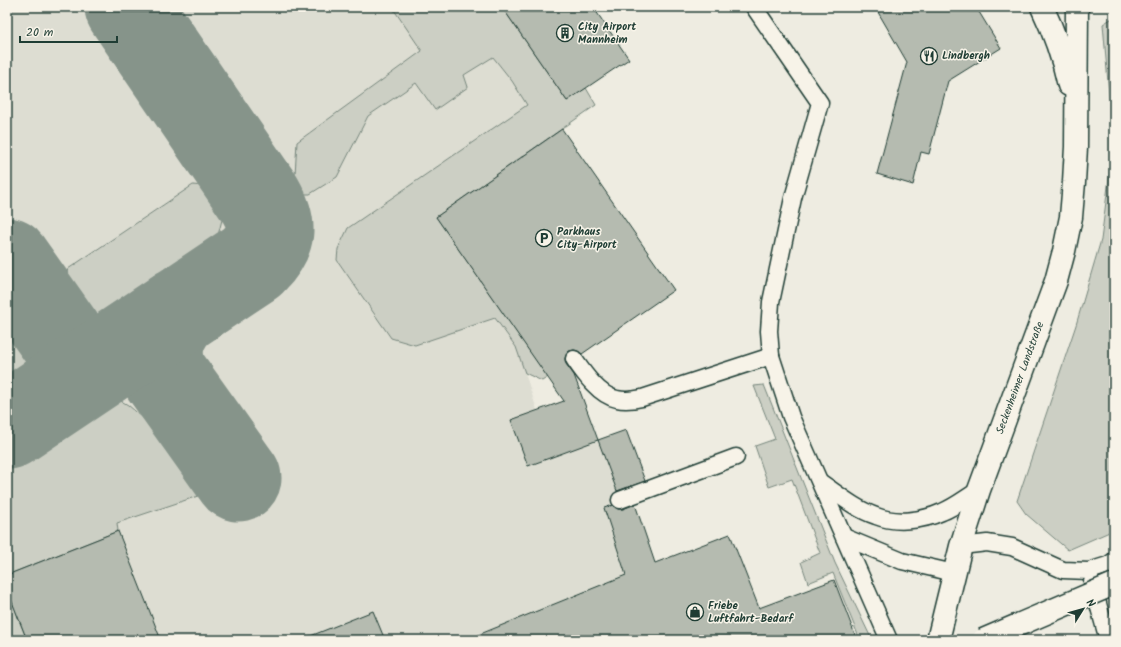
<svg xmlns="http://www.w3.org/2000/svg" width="1121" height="647" viewBox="0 0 1121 647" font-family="Kalam,sans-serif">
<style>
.built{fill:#ddddd2}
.grass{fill:#cccfc4;stroke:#76867c}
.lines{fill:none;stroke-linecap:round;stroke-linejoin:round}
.taxiway{stroke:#86948a;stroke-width:87}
.building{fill:#b5bbb0;stroke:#1f3d34}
.lane-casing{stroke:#1f3d34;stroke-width:19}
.secondary-casing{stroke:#1f3d34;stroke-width:25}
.lane{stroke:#f7f3e8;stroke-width:16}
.secondary{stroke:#f7f3e8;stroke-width:22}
.highway-bridge-casing{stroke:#1f3d34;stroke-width:25;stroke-linecap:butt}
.highway-bridge{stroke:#f7f3e8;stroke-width:22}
.labels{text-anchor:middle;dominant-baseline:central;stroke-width:3;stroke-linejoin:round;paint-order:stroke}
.poi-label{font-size:11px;font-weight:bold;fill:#1f3d34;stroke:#f7f3e8;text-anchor:start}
.street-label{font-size:11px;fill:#1f3d34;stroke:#f7f3e8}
</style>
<rect width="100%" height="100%" fill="#eeece1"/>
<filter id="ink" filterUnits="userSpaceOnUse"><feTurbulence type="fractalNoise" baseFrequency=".025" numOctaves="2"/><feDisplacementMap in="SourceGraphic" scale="8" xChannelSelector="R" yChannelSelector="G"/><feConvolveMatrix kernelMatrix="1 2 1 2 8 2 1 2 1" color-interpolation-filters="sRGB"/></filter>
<g filter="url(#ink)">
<path class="built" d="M7,7H593L586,88L596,105L436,217L548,377L542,381L525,373L537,410L581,395L598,440L626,430L647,486L633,498L649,544L619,554L652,640H7Z"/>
<g class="grass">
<path d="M392,7H502L567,101L586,88L596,105L436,217L548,377L542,381L525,373L516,347L495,318L415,345L391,338L337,260L338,249L348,228L527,105L512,81L493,57L464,75L468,87L435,110L416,83L368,116L337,177L310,194H301L294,191L297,142L422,51Z"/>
<path d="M1114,17V530L1068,550L1026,514L1017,501L1076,325L1101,240L1111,163L1110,106L1103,24Z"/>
<path d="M193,185C206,186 214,190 225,199V208L212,259L98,336L84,330L62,298L64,281L68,269Z"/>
<path d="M7,303L33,342L34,358L28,384L7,398Z"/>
<path d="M764,385L835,563L872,640H860L833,573L808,583L801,562L820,553L792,479L769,487L755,446L775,439L754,386Z"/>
<path d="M101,393L116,398L128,405L142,417L207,493L117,523L118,531L7,575V456Z"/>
<path d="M7,589L27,640H7Z"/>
</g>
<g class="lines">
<g class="taxiway">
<path d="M7,261L72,353C73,366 70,375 65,386"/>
<path d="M178,311C161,332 156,349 164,374L238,478"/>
<path d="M7,426L252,262C274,240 275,225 260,199L128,7"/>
</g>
</g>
<g class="building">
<path d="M502,7H593L629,59L567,101Z"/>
<path d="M875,7H976L1001,48L948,81L929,154L921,152L913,185L877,174L907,62Z"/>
<path d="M562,129L674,290L582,354L578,351L574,350L569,351L566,355L565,359L566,364L574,375L598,440L528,466L511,420L564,401L436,217Z"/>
<path d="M626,430L645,481L617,491L598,440Z"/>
<path d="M635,504L655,563L730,534L759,608L834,580L857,640H469L468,639L626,575L604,508L613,505L618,509H623Z"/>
<path d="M118,531L161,640H27L7,589V575Z"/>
<path d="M373,611L385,640H304L303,639Z"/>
</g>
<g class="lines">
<g class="lane-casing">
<g id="lane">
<path d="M754,7L820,103L793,198L771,302L769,331L771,356L791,417L889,640"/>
<path d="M574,359C583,372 599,396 617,399C625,401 633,400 642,398L771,356"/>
<path d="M820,482C838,494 855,509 876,516C896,524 922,521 942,512C955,507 967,497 979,490"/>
<path d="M620,500L736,457"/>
<path d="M844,537L902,561L954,573"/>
<path d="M961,546L987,543L1012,547L1063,570L1089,571L1108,565L1114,561"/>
<path d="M1092,582L1108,640"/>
</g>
</g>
<g class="secondary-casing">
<g id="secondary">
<path d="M1042,7C1054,32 1063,58 1069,85"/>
<path id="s1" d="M938,640L961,546L979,490L1056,281L1064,251L1071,217L1074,182L1076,147L1077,7"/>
</g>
</g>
<use href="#lane" class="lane"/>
<use href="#secondary" class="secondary"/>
<g class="highway-bridge-casing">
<path id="highway-bridge" d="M983,640L1114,584"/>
</g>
<use href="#highway-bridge" class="highway-bridge"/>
</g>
</g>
<defs>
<g id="building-ring" transform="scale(0.9)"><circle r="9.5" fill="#f7f3e8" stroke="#1f3d34" stroke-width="1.5"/><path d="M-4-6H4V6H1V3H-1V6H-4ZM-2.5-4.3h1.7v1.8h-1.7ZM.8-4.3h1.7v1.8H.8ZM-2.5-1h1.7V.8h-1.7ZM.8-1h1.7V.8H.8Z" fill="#1f3d34"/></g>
<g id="restaurant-ring" transform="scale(0.9)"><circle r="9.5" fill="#f7f3e8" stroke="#1f3d34" stroke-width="1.5"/><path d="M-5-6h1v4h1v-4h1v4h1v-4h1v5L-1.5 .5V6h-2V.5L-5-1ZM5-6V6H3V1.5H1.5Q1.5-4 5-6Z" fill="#1f3d34"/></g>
<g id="parking-ring" transform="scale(0.9)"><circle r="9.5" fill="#f7f3e8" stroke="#1f3d34" stroke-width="1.5"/><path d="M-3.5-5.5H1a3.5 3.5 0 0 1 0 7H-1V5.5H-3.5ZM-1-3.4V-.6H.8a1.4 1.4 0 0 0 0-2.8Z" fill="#1f3d34"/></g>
<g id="shop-ring" transform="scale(0.9)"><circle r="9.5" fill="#f7f3e8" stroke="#1f3d34" stroke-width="1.5"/><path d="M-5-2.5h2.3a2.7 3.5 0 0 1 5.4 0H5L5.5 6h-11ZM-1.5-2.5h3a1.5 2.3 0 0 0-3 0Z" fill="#1f3d34"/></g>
</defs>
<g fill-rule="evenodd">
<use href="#building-ring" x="565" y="33"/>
<use href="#restaurant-ring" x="929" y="56"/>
<use href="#parking-ring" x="544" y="238"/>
<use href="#shop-ring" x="695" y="612"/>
</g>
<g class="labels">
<g class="poi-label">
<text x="578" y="27">City Airport<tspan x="578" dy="13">Mannheim</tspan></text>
<text x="942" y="56">Lindbergh</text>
<text x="557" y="232">Parkhaus<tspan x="557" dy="13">City-Airport</tspan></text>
<text x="708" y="606">Friebe<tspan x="708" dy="13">Luftfahrt-Bedarf</tspan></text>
</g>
<g class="street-label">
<text stroke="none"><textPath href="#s1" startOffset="275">Seckenheimer Landstraße</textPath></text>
</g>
</g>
<rect width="1121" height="647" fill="none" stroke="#f7f3e8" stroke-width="24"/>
<rect x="12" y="12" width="1097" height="623" fill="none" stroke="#1f3d34" stroke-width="1.5" filter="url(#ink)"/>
<g transform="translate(1083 609) rotate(53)" stroke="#f7f3e8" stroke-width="3" paint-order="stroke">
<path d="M0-3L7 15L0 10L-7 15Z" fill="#1f3d34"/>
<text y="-6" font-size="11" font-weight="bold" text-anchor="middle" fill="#1f3d34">N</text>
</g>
<path d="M20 36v6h97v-6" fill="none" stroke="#1f3d34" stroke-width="2"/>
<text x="26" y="36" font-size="12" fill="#1f3d34" stroke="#f7f3e8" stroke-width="3" paint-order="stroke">20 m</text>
</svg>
